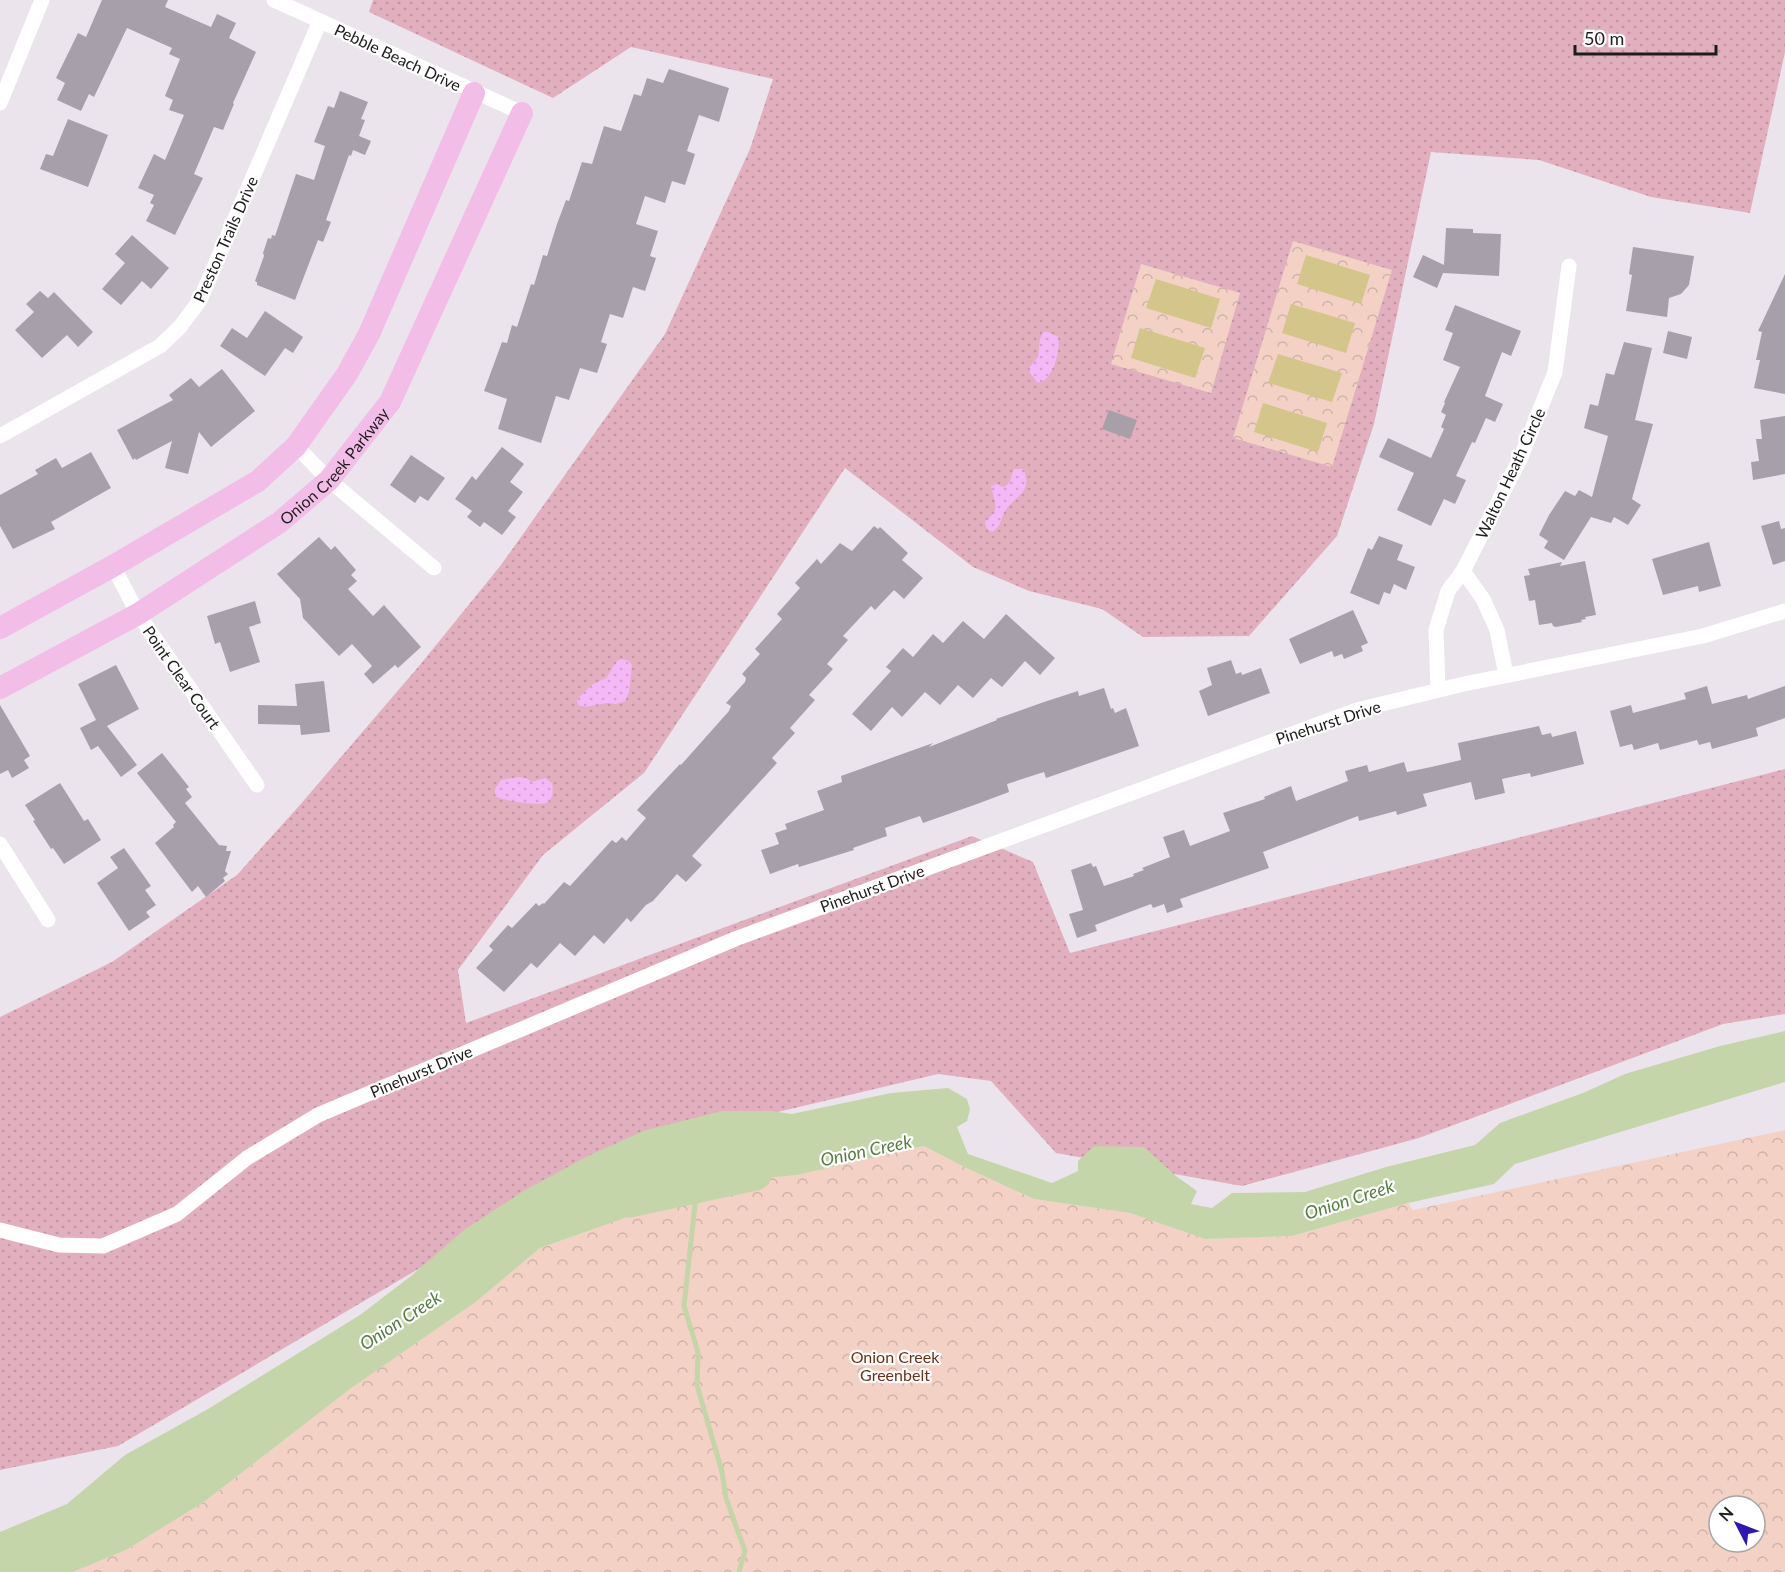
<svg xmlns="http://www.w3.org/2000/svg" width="1785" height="1572" viewBox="0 0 1785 1572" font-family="Lato,sans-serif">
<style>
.grass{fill:url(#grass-dots)}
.sand{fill:url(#sand-dots)}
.park{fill:url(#park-crowns);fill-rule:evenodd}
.pitch{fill:#d4c58a}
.water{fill:#c4d6a9}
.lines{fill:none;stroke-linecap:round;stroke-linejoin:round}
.stream{stroke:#c4d6a9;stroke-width:5}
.river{stroke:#c4d6a9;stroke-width:33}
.building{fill:#a7a0ab}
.street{stroke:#fff;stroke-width:15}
.secondary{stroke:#f2bde6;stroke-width:22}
.labels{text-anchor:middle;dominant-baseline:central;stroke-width:4.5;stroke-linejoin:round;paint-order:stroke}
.street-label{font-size:16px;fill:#1d1d1d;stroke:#fff}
.park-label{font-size:16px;fill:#6f2e17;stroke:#fff}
.water-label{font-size:18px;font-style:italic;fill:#567e43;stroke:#fff}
</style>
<defs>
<pattern id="grass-dots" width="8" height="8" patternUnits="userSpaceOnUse" patternTransform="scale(1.5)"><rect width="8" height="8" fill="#e2afbf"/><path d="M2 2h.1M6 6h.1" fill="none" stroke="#c196a4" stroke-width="1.8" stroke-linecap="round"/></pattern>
<pattern id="sand-dots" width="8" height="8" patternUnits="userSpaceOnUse" patternTransform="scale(1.5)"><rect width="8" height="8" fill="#f5b8f7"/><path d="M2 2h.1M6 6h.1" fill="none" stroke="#d29ed3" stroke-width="1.8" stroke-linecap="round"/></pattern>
<pattern id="park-crowns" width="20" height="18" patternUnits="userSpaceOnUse" patternTransform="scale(1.5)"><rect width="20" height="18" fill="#f3d1c5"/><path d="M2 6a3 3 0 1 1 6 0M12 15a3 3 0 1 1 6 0" fill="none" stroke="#d0b3a9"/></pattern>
</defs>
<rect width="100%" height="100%" fill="#ece4ed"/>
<path class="grass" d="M373,0H1785V52L1750,213L1651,197L1539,160L1431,152L1374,424L1337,536L1249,636L1143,637L1102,609L1029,591L973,567L845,468L644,773L543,855L458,970L466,1023L972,836L1033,862L1070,953L1785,769V1014L1723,1024L1419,1138L1242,1186L1056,1153L991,1081L938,1074L622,1149L118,1446L0,1470V1017L112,962L237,875L299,806L419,666L501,565L665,334L750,149L773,79L631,47L553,98L369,12Z"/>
<g class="sand">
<path d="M1043,332H1048L1058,337C1061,350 1053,381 1038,383L1030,373L1029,368L1038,357L1040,339Z"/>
<path d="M1014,469H1023C1035,494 1012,496 1004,513C1000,521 1001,527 992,532C987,530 985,526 985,521C1001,510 995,503 991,486L996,484L1003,487C1012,485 1010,476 1014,469Z"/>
<path d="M621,659L629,661L632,665L629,692L625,701L616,704L607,703L585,707L578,705L577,699L593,684L606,678L617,661Z"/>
<path d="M518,777L526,778L532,782L545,778L552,783C553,790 554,797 548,802C542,807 503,801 495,796V789L501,780Z"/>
</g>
<g class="park">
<path d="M1293,241L1392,270L1332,467L1233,438Z"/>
<path d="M1141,264L1240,293L1211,393L1111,364Z"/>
<path d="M1785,1130V1572H73L126,1550L204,1502L350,1389L477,1301L540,1248L622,1219L685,1186L797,1175L924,1146L964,1167L1034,1199L1130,1213L1205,1239L1292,1236L1408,1203L1413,1210ZM1719,1506H1755V1542H1719Z"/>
</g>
<g class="pitch">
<path d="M1306,255L1370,275L1361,304L1297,284Z"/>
<path d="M1156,279L1220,299L1211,328L1146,308Z"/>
<path d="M1291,304L1355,323L1346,353L1282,333Z"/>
<path d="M1140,328L1205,348L1195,378L1131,358Z"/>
<path d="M1278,354L1342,373L1332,402L1268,383Z"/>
<path d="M1263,403L1327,423L1318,452L1254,432Z"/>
</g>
<path class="water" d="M1785,1031V1082L1515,1164L1494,1184L1408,1203L1292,1236L1205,1239L1130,1213L1034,1199L964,1167L924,1146L797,1175L685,1186L622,1219L540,1248L477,1301L350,1389L204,1502L126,1550L73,1572H0V1532L67,1504L125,1455L208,1409L360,1315L411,1276L464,1230L525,1190L590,1155L643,1131L722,1111H771L792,1114L891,1093L948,1088L967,1099L970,1109L967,1121L957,1127L968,1154L1052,1183L1078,1171V1161L1094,1146L1144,1147L1176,1176L1197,1191L1191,1204L1212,1208L1232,1193L1305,1192L1386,1167L1475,1145L1500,1123L1583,1093L1625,1074L1720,1046Z"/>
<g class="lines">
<path class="stream" d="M697,1186L684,1306L698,1352L697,1385L722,1472L726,1498L745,1551L739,1572"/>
<path class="river" d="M629,1201L755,1174"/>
</g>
<g class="building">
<path d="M102,0H168L165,7L211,27L217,14L236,23L229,38L256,52L233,103L234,104L223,130L214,127L194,174L203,178L175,235L146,221L154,205L150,203L154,195L138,188L154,154L165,160L184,115L169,110L173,100L165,96L180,59L169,54L172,48L127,28L94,97L89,94L81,111L57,100L65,83L56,78L78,33L86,37Z"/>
<path d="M669,69L729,88L719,122L699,115L687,151L695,154L685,185L672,181L665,203L645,196L636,224L658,231L650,256L656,258L645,291L633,287L623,318L610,314L601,342L607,344L597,373L580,368L569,400L556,396L541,443L498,429L507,399L484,391L502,342L507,343L512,325L517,327L531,284L534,285L543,255L547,256L557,224L566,200L569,201L582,162L592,164L604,126L621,131L634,94L641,96L647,78L663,83Z"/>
<path d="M340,91L368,102L361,119L365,120L359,136L371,141L365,155L353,150L351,156L349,155L326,220L331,222L323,242L318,240L295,300L257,285V282L255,281L264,256L263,253L268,238L271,239L272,235L275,236L296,174L314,180L325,146L314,142L328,106L334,108Z"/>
<path d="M68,119L108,135L88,187L40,169L46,154L53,156Z"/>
<path d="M1446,228L1473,229V233L1501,234L1499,276L1443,273L1437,288L1413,277L1423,255L1444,265Z"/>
<path d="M132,235L169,268L151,289L142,281L121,305L102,289L125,263L115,254Z"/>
<path d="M1633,247L1694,256L1689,285L1681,294L1669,298L1667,317L1626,311L1632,275L1629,274Z"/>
<path d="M1785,274V394L1754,388L1760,360H1756L1762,332L1758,331Z"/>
<path d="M40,291L48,298L54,292L93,332L78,347L67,335L42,358L15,330L34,312L26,304Z"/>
<path d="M1455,305L1521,331L1511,356L1502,352L1485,396L1503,404L1495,422L1486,418L1475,443L1472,442L1456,476L1466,480L1455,504L1444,499L1431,526L1397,510L1414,473L1379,457L1388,438L1431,458L1444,429L1441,427L1446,415L1441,412L1445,403L1444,402L1460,367L1443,360L1453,333L1445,330Z"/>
<path d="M265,311L303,337L293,353L285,348L265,376L220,346L232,328L247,338Z"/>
<path d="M1668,331L1692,337L1687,359L1663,353Z"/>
<path d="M1624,342L1652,348L1635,420L1653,424L1632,499L1641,505L1628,525L1614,517L1611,523L1591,517L1564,560L1544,548L1548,541L1539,535L1549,515L1565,491L1575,496L1579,490L1592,497L1608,436L1584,428L1590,404L1598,406L1606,373L1614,375Z"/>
<path d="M222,369L255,411L211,447L199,432L188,474L165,468L172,441L136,460L135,458L133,460L117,430L173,400L169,395L191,378L199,387Z"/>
<path d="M1109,410L1137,420L1130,439L1102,429Z"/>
<path d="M1785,416V474L1753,480L1751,462L1759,461L1756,439H1762L1760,420Z"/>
<path d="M502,447L524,464L510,482L523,492L508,511L516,517L502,535L484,522L480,527L467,517L472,511L455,499L472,476L476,480Z"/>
<path d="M91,452L111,488L51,522L55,529L13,549L0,526V495L38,474L35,470L56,458L62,468Z"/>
<path d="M411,455L445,478L428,501L420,496L415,503L390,485Z"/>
<path d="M1779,521L1781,529L1785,528V561L1773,565L1761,526Z"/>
<path d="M874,526L878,529L880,527L908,553L902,560L923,578L904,599L894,590L875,610L871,606L843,636L848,640L827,664L833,669L809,695L815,700L790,728L795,733L772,758L777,763L692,856L702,865L686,882L677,874L653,901L646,905L631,922L627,918L604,944L594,935L575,956L560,943L537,968L531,963L504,992L476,968L493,950L489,946L508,925L512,928L536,903L539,906L543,903L544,904L564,882L570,886L612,840L616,843L622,837L626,841L646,818L637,810L680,764L681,765L729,711L731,706L726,703L745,682L746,678L742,674L760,654L755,649L782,619L777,614L800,588L795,583L817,559L821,564L840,543L852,551Z"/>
<path d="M1379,536L1403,545L1397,560L1415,567L1406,590L1394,584L1390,594L1384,592L1379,605L1350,593L1368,548L1372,550Z"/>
<path d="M319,537L331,550L335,546L356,570L351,575L357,581L348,589L373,616L384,605L421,647L398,668L395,665L373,684L364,674L372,666L352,644L339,656L303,618L300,599L277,574Z"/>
<path d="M1709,542L1721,586L1699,592L1698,586L1663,595L1652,559Z"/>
<path d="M1585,561L1596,615L1585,617L1586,619L1581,620L1582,622L1556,627L1553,626L1552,623L1539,625L1535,600L1529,601L1524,576L1530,575L1528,569L1562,562L1560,566Z"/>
<path d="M255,601L261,623L249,627L260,662L230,672L220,642L215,644L207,616Z"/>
<path d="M1353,610L1368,643L1361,646L1363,651L1344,659L1342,654L1334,657L1332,651L1300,664L1289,639Z"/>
<path d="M1006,614L1055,658L1040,675L1025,661L1002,687L991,678L973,698L958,685L940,705L925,692L902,717L892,707L871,731L852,714L891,671L886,667L903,648L913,657L933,634L943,643L963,621L984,639Z"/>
<path d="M1231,660L1236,674L1241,672L1242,675L1261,668L1270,693L1208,716L1199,691L1212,685L1207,668Z"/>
<path d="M116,665L139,709L107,726L137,765L121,777L98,746L91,750L80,728L96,720L78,684Z"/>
<path d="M324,681L330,732L301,735L300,725L258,724V705L297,706L295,684Z"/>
<path d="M1707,686L1712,704L1747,695L1748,699L1785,686V718L1756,728L1758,736L1712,749L1710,742L1699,745L1697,740L1660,750L1658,743L1634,750L1632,744L1620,747L1610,711L1631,705L1633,713L1686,699L1684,693Z"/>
<path d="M1104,688L1111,709L1113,708L1115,713L1126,708L1139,746L1046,778L1044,772L1007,784L1009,792L977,804L923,823L920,816L885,828L887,836L853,848L854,850L799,867L798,864L770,874L761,850L779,844L775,833L787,829L785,824L824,810L817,791L842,782L841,776L933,743L929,747L997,720L996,719L1044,702L1078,691L1079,696Z"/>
<path d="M0,705L30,756L24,760L29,768L12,778L8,770L0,774Z"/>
<path d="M1539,726L1542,735L1551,733L1552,737L1576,731L1584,764L1531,777L1530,773L1502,779L1505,793L1475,800L1471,782L1423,794L1427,806L1397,815L1396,811L1359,821L1358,816L1263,852L1269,868L1180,899L1183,907L1167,913L1164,904L1153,908L1151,904L1095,925L1097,931L1077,938L1069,914L1083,910L1071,870L1091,863L1093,867L1096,866L1104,886L1134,876L1133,874L1144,870L1142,868L1170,857L1163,837L1184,830L1190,846L1230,831L1223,813L1265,799L1264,797L1291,786L1296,801L1348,781L1345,771L1367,765L1369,772L1404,762L1407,772L1431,767L1461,760L1458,743Z"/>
<path d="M162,753L189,787L186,789L192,797L185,803L219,845L227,846L226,851H231L225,871L228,874L223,878L225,881L206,897L198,886L192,892L155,843L174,827L173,825L176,822L137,773Z"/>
<path d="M60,783L84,821L88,819L101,840L64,864L53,848L51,849L33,821L35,820L25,805Z"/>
<path d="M124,848L151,886L145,890L156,905L146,912L150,917L129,931L97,883L118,868L110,857Z"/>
</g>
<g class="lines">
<g class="street">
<path d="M274,0L522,113"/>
<path d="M0,103L42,0"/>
<path d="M0,436L160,346L180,327L200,300L320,21"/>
<path d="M296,446L329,480L434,568"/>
<path d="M113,566L138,614L257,785"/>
<path d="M1463,571L1483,599L1497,630L1506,675"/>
<path d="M1438,690L1436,630L1448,591L1463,571L1520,459L1555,372L1569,266"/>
<path d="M0,844L48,920"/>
<path d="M0,1230L59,1245L103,1246L177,1214L247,1158L318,1115L735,939L1357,710L1464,684L1703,636L1785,611"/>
</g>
<g class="secondary">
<path d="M0,628L113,566L258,481L296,446L347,374L369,334L474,93"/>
<path id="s1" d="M0,688L138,614L280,522L329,480L390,402L522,113"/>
</g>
</g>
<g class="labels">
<g class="street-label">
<text transform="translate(398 57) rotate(25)">Pebble Beach Drive</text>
<text transform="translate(225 239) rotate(-66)">Preston Trails Drive</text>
<text stroke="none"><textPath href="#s1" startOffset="404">Onion Creek Parkway</textPath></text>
<text transform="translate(1510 473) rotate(-65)">Walton Heath Circle</text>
<text transform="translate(182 677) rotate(55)">Point Clear Court</text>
<text transform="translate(1328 722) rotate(-18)">Pinehurst Drive</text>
<text transform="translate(872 888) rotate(-20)">Pinehurst Drive</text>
<text transform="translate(421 1071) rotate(-23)">Pinehurst Drive</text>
</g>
<g class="park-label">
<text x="895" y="1356">Onion Creek<tspan x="895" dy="18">Greenbelt</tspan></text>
</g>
<g class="water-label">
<text transform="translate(866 1150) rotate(-12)">Onion Creek</text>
<text transform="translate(1349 1199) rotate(-18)">Onion Creek</text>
<text transform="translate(400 1320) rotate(-33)">Onion Creek</text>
</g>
</g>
<g transform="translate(1737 1524) rotate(312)"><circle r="28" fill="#ffffff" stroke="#a5a5a5" stroke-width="1.5"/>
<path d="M0-4.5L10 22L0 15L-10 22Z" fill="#3115b5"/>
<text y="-9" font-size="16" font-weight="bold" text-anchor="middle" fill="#1d1d1d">N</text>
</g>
<path d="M1575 45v9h141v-9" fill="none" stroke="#1d1d1d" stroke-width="3"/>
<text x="1584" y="45" font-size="18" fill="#1d1d1d" stroke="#ffffff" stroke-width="4.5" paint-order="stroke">50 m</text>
</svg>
